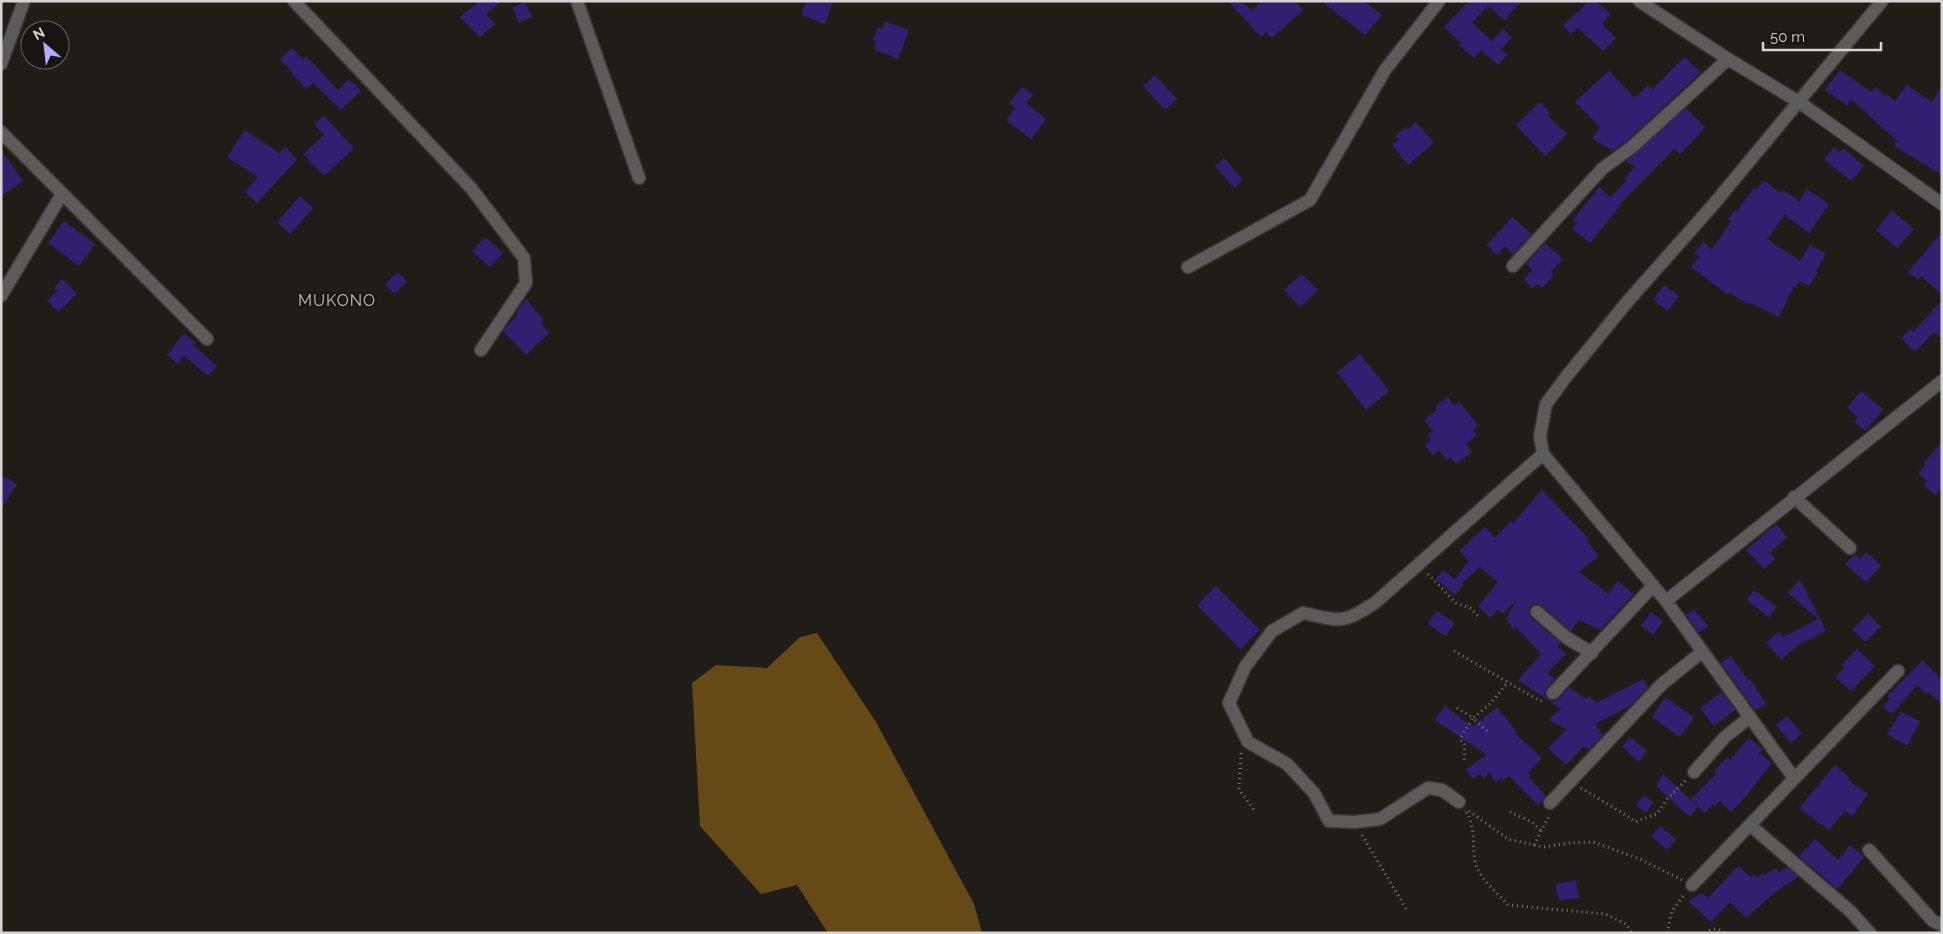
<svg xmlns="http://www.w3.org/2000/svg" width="1943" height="934" viewBox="0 0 1943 934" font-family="Raleway,sans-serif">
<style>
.forest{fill:#664a15}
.building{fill:#30206f}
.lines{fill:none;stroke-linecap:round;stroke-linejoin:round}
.minor-casing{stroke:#3a3733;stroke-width:15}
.tertiary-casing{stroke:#3a3733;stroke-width:15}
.path{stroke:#7d7b78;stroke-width:3;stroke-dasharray:1 4;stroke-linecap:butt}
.minor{stroke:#5c5b59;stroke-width:12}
.tertiary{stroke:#5c5b59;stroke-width:12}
.labels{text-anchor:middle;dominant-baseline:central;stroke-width:4;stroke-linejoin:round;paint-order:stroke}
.quarter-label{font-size:16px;letter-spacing:1px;fill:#c5c1bc;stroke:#171411}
</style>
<rect width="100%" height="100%" fill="#201d19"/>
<path class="forest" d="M817,633L876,722L974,904L982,933H828L797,885L761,894L700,826L692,683L716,665L767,668L800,637Z"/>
<g class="building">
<path d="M480,1H502L486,14L495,24L480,37L460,17Z"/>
<path d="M806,1H833L825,24L801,15Z"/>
<path d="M1228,1H1240L1252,10L1262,1H1295L1303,10L1272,38L1266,32L1261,37Z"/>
<path d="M1321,1H1364L1382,15L1365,35Z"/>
<path d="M1469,1H1522L1505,20L1488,6L1472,23L1492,41L1503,29L1512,37L1501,49L1507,55L1498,65L1481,50L1474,58L1459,45L1461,43L1444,27Z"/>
<path d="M1588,1H1596L1611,14L1602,24L1616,38L1603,51L1578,28L1571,34L1563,25L1577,12L1578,13Z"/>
<path d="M525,2L532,17L519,23L513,8Z"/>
<path d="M885,21L909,30L898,59L874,49L877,42L873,40L878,27L882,29Z"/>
<path d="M292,48L303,59L306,56L338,90L349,79L361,91L341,110L313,83L306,89L280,59Z"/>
<path d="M1684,57L1701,72L1627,141L1612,151L1592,138L1600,127L1575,102L1609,71L1635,98L1648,85L1653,89Z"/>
<path d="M1840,70L1871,92L1876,87L1885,96L1886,94L1895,101L1907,85L1932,102L1942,85V175L1894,146L1897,141L1851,99L1847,105L1825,90Z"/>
<path d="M1155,75L1177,99L1165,110L1143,86Z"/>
<path d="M1022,87L1033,95L1026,103L1046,119L1031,139L1006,120L1015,108L1009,103Z"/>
<path d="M1540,102L1550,113L1548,116L1567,134L1545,156L1516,125Z"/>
<path d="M1686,108L1705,127L1696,138L1680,154L1674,149L1619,205L1620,206L1590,243L1572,229L1577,223L1573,220L1599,187L1610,197L1627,180L1625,178L1635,167L1626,161Z"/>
<path d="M324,116L354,148L324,176L303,154L324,135L314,124Z"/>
<path d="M1416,122L1434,143L1408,165L1392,145L1399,140L1395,136L1406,127L1408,129Z"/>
<path d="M245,130L279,153L285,147L297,159L257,203L245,192L258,177L227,157Z"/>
<path d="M1834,147L1840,152L1843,148L1864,166L1851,181L1824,159Z"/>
<path d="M1,150L23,181L1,196Z"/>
<path d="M1224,158L1243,180L1234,188L1215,166Z"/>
<path d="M1764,181L1781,193L1783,190L1799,201L1807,189L1829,204L1809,233L1785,215L1767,239L1800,261L1810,245L1826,254L1816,271L1818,272L1809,286L1800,281L1796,288L1794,286L1779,317L1748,302L1747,304L1729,292L1727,294L1691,267L1699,256L1694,253L1703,242L1712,249L1731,222L1728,220L1735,210L1737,211L1754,188L1756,190Z"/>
<path d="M300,196L313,208L290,234L277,222Z"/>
<path d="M1892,211L1914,229L1897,248L1876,230Z"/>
<path d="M1512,217L1532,234L1513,254L1505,246L1497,255L1487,245Z"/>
<path d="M64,221L95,244L79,266L48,243Z"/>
<path d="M1942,232V295L1921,276L1918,280L1908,272Z"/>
<path d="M485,237L503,253L490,267L472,251Z"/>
<path d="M1545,243L1563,259L1551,272L1554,275L1542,288L1537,284L1533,288L1524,280L1532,269L1526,264Z"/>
<path d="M397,272L407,281L395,294L385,285Z"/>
<path d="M1302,274L1318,290L1300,307L1284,290Z"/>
<path d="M62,279L77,293L59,312L47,301L57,291L54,288Z"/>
<path d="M1664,285L1679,296L1668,311L1653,300Z"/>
<path d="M526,299L544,320L541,323L549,333L526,355L503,331L518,314L516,312Z"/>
<path d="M1942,300V339L1934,332L1915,352L1901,338L1910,329L1913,332Z"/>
<path d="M184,333L196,343L193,345L217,366L208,376L184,356L178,364L167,355Z"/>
<path d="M1360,354L1389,391L1366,410L1337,372Z"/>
<path d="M1861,391L1883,409L1865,431L1854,422L1858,417L1847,408Z"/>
<path d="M1448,397L1454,406L1459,402L1478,425L1473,431L1477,435L1466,444L1472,452L1456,464L1450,457L1447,460L1439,450L1433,455L1425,445L1431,440L1427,435L1433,431L1424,420L1437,410L1435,407Z"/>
<path d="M1942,442V488L1935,495L1923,485L1927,481L1918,473L1925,465L1924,463Z"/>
<path d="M1,475L17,484L1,509Z"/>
<path d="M1542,490L1589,539L1587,541L1599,556L1579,572L1609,594L1617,581L1634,594L1600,630L1579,620L1571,631L1542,606L1538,604L1531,606L1529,611L1531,618L1561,643L1557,647L1567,653L1547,673L1555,679L1547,688L1545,696L1551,701H1556L1569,688L1587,699L1589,696L1596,703L1643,679L1648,687L1630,706L1595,724L1603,735L1588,750L1584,746L1566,765L1548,748L1567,729L1548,720L1561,709L1518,680L1541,654L1516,627L1513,629L1506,619L1517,600L1502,614L1498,609L1491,618L1478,607L1498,582L1480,567L1461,584L1463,585L1455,595L1436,579L1443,570L1455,579L1469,561L1459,551L1485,527L1495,538L1511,521L1513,523Z"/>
<path d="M1776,524L1787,537L1770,553L1775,559L1764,569L1746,550Z"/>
<path d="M1867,552L1881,566L1866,582L1845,564L1855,554L1860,559Z"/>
<path d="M1800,579L1826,631L1798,645L1781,660L1766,642L1779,632L1783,637L1818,619L1788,593Z"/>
<path d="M1216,586L1260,630L1240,649L1197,605Z"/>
<path d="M1754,590L1777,607L1769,617L1747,600Z"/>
<path d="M1694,609L1708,626L1699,633L1686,615Z"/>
<path d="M1437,611L1455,623L1445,636L1428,624Z"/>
<path d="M1651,612L1663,621L1653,635L1641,626Z"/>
<path d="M1868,614L1881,627L1865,642L1852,629Z"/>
<path d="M1857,649L1875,666L1851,691L1835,677L1845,667L1842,665Z"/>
<path d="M1731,656L1748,680L1750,679L1766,704L1755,710L1721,663Z"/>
<path d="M1923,660L1942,680V704L1928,692L1926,694L1917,685L1892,714L1883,707L1890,699L1887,696Z"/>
<path d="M1722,692L1735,710L1714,726L1700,708Z"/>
<path d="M1665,697L1694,717L1680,737L1652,717Z"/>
<path d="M1445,706L1473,727L1497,707L1517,732L1515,733L1542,758L1528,773L1531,776L1529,778L1543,792L1545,797L1543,800L1538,805L1509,776L1503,780L1501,778L1496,782L1489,773L1484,778L1480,774L1472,779L1466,769L1487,755L1435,720Z"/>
<path d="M1901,712L1920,721L1907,746L1887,734Z"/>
<path d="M1787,716L1802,734L1791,743L1776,725Z"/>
<path d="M1630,737L1647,751L1639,762L1622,747Z"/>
<path d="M1749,738L1763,749L1759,753L1772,763L1743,800L1731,812L1720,801L1714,806L1713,804L1705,813L1691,799L1716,774L1714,772L1727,757L1730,760Z"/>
<path d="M1835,765L1850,778L1848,780L1868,794L1852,816L1845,811L1829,830L1799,808Z"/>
<path d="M1663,774L1698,807L1690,817L1656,786Z"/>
<path d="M1644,795L1653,803L1646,813L1636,805Z"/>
<path d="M1660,826L1676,839L1667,850L1651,836Z"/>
<path d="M1815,839L1838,860L1850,845L1864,857L1837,889L1799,856Z"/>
<path d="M1738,866L1751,877L1754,874L1757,878L1762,873L1764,875L1776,868L1779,873L1787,867L1798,877L1774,893L1746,918L1730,902L1711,922L1688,901L1702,893L1708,898Z"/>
<path d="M1576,880L1579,898L1558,900L1556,884Z"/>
</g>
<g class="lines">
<g class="minor-casing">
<g id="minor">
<path d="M294,1L471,188L524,258L526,283L481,350"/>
<path d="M577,1L639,178"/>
<path d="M1,64L24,1"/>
<path d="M1,132L207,339"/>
<path d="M1513,266L1603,168L1632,147L1728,59"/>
<path d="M1188,267L1310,200L1385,70L1439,1"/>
<path d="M1,296L62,194"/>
<path d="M1794,497L1850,548"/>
<path d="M1666,601L1942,381"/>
<path d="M1537,612L1567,638L1592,653"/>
<path d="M1553,693L1653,586"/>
<path d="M1694,772L1725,737L1750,717"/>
<path d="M1794,778L1666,601L1543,454L1540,436L1546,404L1566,377L1628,301L1713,205L1882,1"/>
<path d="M1459,802L1442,790L1428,788L1380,819L1355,822L1329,821L1314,793L1287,764L1248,742L1229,703L1245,667L1272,631L1303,613C1341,621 1342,625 1376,602L1543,454"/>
<path d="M1550,803L1662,684L1702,652"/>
<path d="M1750,825L1850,911L1870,933"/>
<path d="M1869,850L1933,921L1942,925"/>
<path d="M1692,885L1898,671"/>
</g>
</g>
<g class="tertiary-casing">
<path id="tertiary" d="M1639,1L1728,59L1799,102L1942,204"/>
</g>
<g class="path">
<path d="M1428,574L1456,603L1470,608L1480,618"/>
<path d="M1454,651L1540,701L1542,700"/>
<path d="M1457,708L1473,718L1460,739L1465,745L1464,762"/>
<path d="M1487,731L1473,718L1491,703L1508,682"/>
<path d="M1241,753L1239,789L1254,810"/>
<path d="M1581,788L1629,817L1635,822L1657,814L1667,799L1686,780"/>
<path d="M1469,811L1508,839L1543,847L1568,843L1593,842L1640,859L1682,880"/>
<path d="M1466,812C1477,828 1471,848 1476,865C1481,879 1498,894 1508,905L1605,914L1626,924L1632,933"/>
<path d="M1510,812L1532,822L1541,831"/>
<path d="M1362,835L1408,912"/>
<path d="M1534,845L1549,816"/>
<path d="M1667,933L1672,911L1684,895"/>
<path d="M1705,933C1712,928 1718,927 1724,933"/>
</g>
<use href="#minor" class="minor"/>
<use href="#tertiary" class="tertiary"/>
</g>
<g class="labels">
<g class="quarter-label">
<text x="337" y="300">MUKONO</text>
</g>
</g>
<rect width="1943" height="934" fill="none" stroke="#d7d5d3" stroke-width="5"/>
<g transform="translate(45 45) rotate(332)"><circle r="24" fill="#171411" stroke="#64615f"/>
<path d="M0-4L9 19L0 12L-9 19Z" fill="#b1adfa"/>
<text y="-8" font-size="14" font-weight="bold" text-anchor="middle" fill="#d7d5d3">N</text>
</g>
<path d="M1763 42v8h118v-8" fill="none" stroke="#d7d5d3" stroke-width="2.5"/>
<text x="1770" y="42" font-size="15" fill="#d7d5d3" stroke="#171411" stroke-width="4" paint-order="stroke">50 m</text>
</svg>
